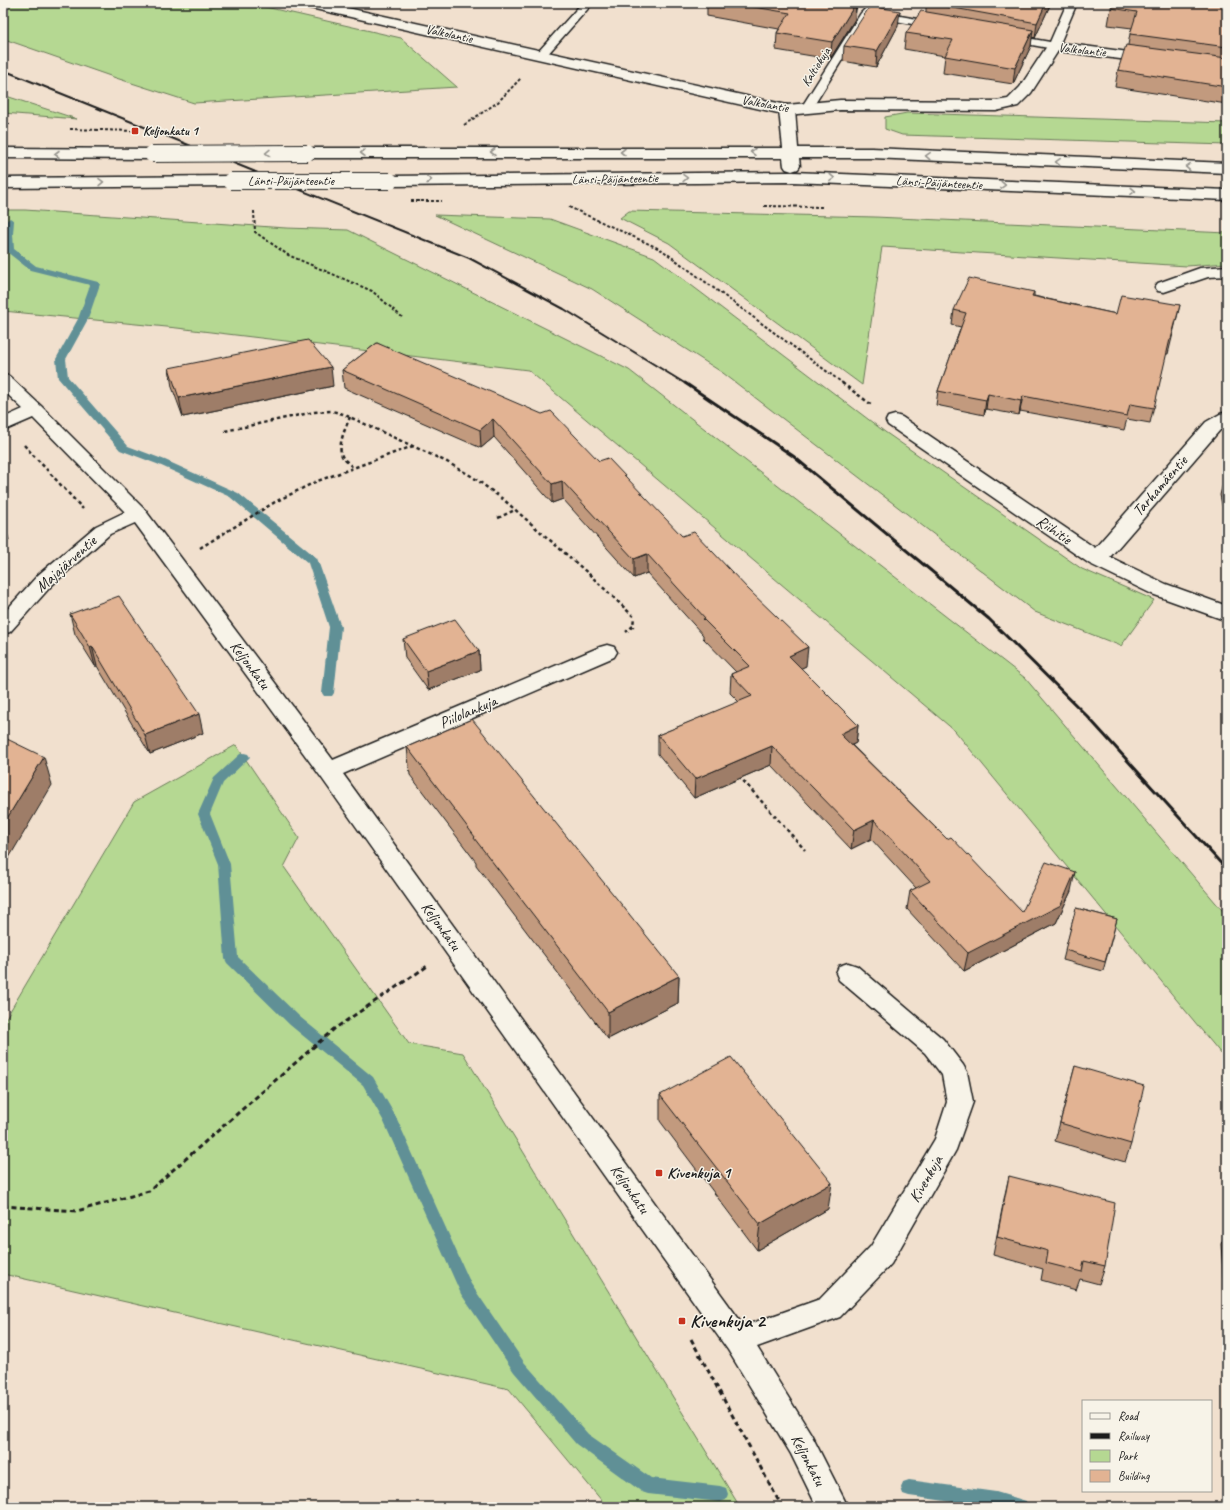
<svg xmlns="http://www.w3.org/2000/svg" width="1230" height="1510" viewBox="0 0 1230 1510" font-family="Caveat,sans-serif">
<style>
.green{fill:#b5d892;stroke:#687a57}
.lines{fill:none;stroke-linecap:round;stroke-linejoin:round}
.stream{fill:#609096;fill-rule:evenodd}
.lane-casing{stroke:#1c1c1c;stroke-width:3}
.street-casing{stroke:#1c1c1c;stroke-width:3}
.secondary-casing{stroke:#1c1c1c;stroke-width:3}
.path-far2{stroke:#1c1c1c;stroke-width:2;stroke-dasharray:3 2;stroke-linecap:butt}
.path-far1{stroke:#1c1c1c;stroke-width:2.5;stroke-dasharray:3.5 3;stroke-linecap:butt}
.path{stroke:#1c1c1c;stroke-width:3;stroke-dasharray:5 3.5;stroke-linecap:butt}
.lane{fill:#f7f3e8;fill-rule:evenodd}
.street{fill:#f7f3e8;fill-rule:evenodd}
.secondary{fill:#f7f3e8;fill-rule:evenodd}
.rail-far1{stroke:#1c1c1c;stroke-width:2}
.rail{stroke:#1c1c1c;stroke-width:3}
.secondary-bridge-casing{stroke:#1c1c1c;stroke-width:18;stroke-linecap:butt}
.path-bridge{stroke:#1c1c1c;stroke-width:2;stroke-dasharray:3 2;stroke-linecap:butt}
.secondary-bridge{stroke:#f7f3e8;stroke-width:16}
.wall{fill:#c29a7e;stroke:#1c1c1c}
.shaded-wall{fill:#9e7d67;stroke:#1c1c1c}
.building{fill:#e2b393;stroke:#1c1c1c}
.oneway{stroke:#94928c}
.poi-dot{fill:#c8321e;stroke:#f7f3e8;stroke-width:1.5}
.labels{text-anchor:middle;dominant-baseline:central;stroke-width:3;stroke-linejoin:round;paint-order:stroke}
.far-street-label{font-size:13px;fill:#1c1c1c;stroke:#f7f3e8}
.far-poi-label{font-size:13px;font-weight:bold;fill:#1c1c1c;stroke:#f7f3e8;text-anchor:start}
.street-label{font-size:16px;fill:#1c1c1c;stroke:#f7f3e8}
.poi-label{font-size:16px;font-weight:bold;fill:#1c1c1c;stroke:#f7f3e8;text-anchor:start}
.near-poi-label{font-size:19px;font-weight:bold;fill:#1c1c1c;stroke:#f7f3e8;text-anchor:start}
</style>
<rect width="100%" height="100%" fill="#f1e0ce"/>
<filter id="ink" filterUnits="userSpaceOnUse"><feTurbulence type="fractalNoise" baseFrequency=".025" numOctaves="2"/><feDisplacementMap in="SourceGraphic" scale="8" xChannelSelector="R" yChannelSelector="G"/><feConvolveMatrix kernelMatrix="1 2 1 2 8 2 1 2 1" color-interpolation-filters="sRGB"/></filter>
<g filter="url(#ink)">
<g class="green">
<path d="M3,3H248L401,38L457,87L194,103L116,78L4,39Z"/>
<path d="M3,95L77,119L3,113Z"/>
<path d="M907,113L1227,123V145L902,135L885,129V117Z"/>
<path d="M3,210H25L286,228L348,230L629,370L1025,678L1227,916V1061L955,731L528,370L177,328L3,311Z"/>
<path d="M629,211L875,217L1227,233V263L1187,266L882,247L862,385L669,243L620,218Z"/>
<path d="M435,215L550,219L654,257L885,432L1082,569L1154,600L1121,646L1035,612L723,373L592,289Z"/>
<path d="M236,745L299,838L284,867L409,1044L463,1053L740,1507H607L509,1389L3,1274V1023L134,802Z"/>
</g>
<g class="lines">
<g class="stream">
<path d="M10,218L14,221L13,234L14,249L36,266L98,282L100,284L88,319L66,359L68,377L128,446L165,460L238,493L317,558L341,627L334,693L332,696H324L322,693L329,627L308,563L230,497L157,464L120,450L58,378L56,359L78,319L90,285L30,270L7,252L3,234L6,221Z"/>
<path d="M244,753L248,754L250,757L223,783L210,814L230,864L238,957L300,1017L373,1077L396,1117L471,1284L524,1362L588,1434L651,1478L720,1486L726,1488L728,1494L726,1500L720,1502L648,1494L642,1492L576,1444L514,1372L461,1294L383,1120L363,1085L290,1025L227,963L225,959L218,864L198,814L214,778L240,754Z"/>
<path d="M909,1480L996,1492L1026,1501L1028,1507H989L909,1496L903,1494L901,1488L903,1482Z"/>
</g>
<g class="lane-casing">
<g id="lane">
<path d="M582,3H593L546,56H538L537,54L538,52Z"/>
<path d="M871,3H882L870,15L811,110H803L801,108L861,13Z"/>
<path d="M1067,3H1077L1058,48L1054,49L1010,41L1005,38L1010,35L1050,42Z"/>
<path d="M878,12L934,22L939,25L934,28L874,17L873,15L874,13Z"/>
</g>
</g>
<g class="street-casing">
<g id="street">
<path d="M299,3H325L787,105L840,100L996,101L1008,99L1020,87L1049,43L1054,42L1151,55L1156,56L1158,59L1156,62L1151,63L1058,51L1031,93L1018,106L996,111L840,110L787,115L306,7L301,6Z"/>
<path d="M1227,266V276L1208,277L1164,292L1158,291L1155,287L1158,283L1200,268Z"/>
<path d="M3,375L9,376L41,406L145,510L333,760L600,647L607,645L614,647L617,652L614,657L343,774L744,1326L820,1299L871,1246L935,1139L947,1102L942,1075L925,1053L839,980L836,973L839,966L848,963L857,966L943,1039L963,1065L967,1072L973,1102L956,1150L891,1264L840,1317L757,1347L811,1434L848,1507H817L791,1454L728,1350L321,777L135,523L110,534L52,585L10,632L3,634V614L38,575L96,526L125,512L33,418L3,431V418L23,409L3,390Z"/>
<path d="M1227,412V426L1220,430L1110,557L1166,584L1227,606V621L1152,594L1090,564L888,425L886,421L888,417L895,415L902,417L1095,548L1206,422L1220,414Z"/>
</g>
</g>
<g class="secondary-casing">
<g id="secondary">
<path d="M787,105L792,107L795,110L798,148H872L1227,163V173L872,158H799L800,166L798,169L792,171L786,169L784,166L783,158H307L301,156L299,153L301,150L307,148H783L779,110L782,107Z"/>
<path d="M3,148L152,149L158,151L160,154L158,157L152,159L3,158Z"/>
<path d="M793,172L1227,190V200L793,182L390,186L384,184L382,181L384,178L390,176Z"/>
<path d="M231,176L237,178L239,181L237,184L231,186L3,188V178Z"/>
</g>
</g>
<g class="path-far2">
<path d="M3,124H10"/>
<path d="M464,125L498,102L521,78"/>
<path d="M764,206L823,207"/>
<path d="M569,207L662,250L844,384"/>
<path d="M254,211L255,232L288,255L372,291L402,317"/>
</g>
<g class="path-far1">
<path d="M842,383L872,405"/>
<path d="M350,417C346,427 337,445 342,456C344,460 350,464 353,468"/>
<path d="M225,431L314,412L332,411L343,414L447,462L473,477L504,500L590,575L634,617L633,626L626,632"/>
<path d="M24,445L83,509"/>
<path d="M498,518L515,510"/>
<path d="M200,548L275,502L315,482L413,446"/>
<path d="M739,776L805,850"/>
</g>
<g class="path">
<path d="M3,1206L77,1211L149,1191L334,1029L429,965"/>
<path d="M691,1339L782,1507"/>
</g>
<use href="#lane" class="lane"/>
<use href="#street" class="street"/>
<use href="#secondary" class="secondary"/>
<path class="rail-far1" d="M3,70L469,258L564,309L686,384"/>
<path class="rail" d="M685,383L793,456L989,619L1088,717L1227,870"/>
<g class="secondary-bridge-casing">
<g id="secondary-bridge">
<path d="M152,154L307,153"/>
<path d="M231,181H390"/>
</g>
</g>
<g class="path-bridge">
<path d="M70,129L132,131"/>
<path d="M411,201H442"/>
</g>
<use href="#secondary-bridge" class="secondary-bridge"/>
</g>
<g class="wall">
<path d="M707,3H857L855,19L830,59L776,50L777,33L779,29L707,16Z"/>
<path d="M926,3H1051L1035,38L1032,37L1031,46L1013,84L943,73L945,56L904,49L906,33L926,12Z"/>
<path d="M1227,3V104L1115,87L1118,70L1128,45L1130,34L1132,28L1108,25L1111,8Z"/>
<path d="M898,26L876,67L843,61L844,46Z"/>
<path d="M1034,292V296L1116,314L1180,305L1168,354H1166L1150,423L1127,419L1124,430L1020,411L1019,415L986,409L984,415L936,405L938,391L961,327L952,325L954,310Z"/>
<path d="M377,343L599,461L682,536L806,666L801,668L858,725L856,743L852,745L947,839L1022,912L1071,891L1056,923L964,971L907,909L910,891L916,888L871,839L851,849L771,765L694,798L658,754V735L739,702L730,693L731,674L736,672L703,638V635L647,573L634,578L563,499L552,503L494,437L481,448L344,388L342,370Z"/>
<path d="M169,368L333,386L183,417L172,387Z"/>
<path d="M1225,476H1227V527L1220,495Z"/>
<path d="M70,614L203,733L150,754L97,666H95L75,634Z"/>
<path d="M403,639L479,651L480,670L428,690L405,658Z"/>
<path d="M407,747L679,976L678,1003L608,1039L476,865V862L410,775Z"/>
<path d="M1076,908L1117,919L1103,971L1063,960Z"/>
<path d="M1075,1066L1131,1144L1125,1162L1055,1141Z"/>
<path d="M660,1095L828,1209L757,1250L660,1121Z"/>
<path d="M1009,1176L1105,1266L1099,1284L1080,1279L1076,1290L1041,1280L1043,1269L993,1255L1005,1194Z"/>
<path d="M1227,1231V1327L1221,1244Z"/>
</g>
<g class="shaded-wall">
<path d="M856,3L855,19L830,59L832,42Z"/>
<path d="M1046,3H1051L1035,38L1037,23Z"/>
<path d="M900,11L898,26L876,67L877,51Z"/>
<path d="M1033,30L1031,46L1013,84L1015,68Z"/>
<path d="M331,367L333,386L183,417L179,398Z"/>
<path d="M988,394L986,409L984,415L986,400Z"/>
<path d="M1023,396L1020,411L1019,415L1021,401Z"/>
<path d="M493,419L494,437L481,448L480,430Z"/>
<path d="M562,481L563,499L552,503V484Z"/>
<path d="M3,518L9,540L3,542Z"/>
<path d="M647,554V573L634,578V559Z"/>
<path d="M92,646L97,666H95L90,647Z"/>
<path d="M808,647L806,666L787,675L789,656Z"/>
<path d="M479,651L480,670L428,690L426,671Z"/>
<path d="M199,714L203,733L150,754L145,735Z"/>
<path d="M858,725L856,743L838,752L840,734Z"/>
<path d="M772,746L771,765L694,798L695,779Z"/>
<path d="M44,757L52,785L3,868V825Z"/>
<path d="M874,820L871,839L851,849L854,830Z"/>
<path d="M1075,872L1071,891L1056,923L964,971L968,953Z"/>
<path d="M679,976L678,1003L608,1039V1012Z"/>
<path d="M832,1183L828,1209L757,1250L760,1224Z"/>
</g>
<g class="building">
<path d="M730,3H856L832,42L777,33L790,13Z"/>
<path d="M926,3H1046L1037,23Z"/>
<path d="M1112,3H1227V47L1130,34L1137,12L1111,8Z"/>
<path d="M870,6L900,11L877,51L844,46Z"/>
<path d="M921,11L1033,30L1015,68L945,56L953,40L906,33Z"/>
<path d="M1126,45L1227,58V87L1118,70Z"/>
<path d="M969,278L1034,292L1032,296L1116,314L1121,295L1180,305L1171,339H1170L1154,408L1130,404L1127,416L1023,396L1021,401L988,394L986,400L938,391L966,313L954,310Z"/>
<path d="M308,340L331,367L179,398L169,368Z"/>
<path d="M377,343L542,414L551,411L599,461L608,458L682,536L694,532L748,589L808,647L789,656L858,725L840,734L947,839L951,837L1022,912L1046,862L1075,872L1061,905L968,953L910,891L930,881L874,820L854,830L772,746L695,779L658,735L752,696L731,674L750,666L703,619L705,618L647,554L634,559L562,481L552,484L493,419L480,430L342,370Z"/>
<path d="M1225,476H1227V485Z"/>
<path d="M119,596L199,714L145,735L92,646L90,647L70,614Z"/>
<path d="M455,619L479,651L426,671L403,639Z"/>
<path d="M472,719L679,976L608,1012L474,838L475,837L407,747Z"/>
<path d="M3,737L44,757L3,825Z"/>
<path d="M1076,908L1117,919L1105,962L1065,950Z"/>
<path d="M731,1057L832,1183L760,1224L660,1095Z"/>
<path d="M1075,1066L1144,1086L1131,1144L1060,1123Z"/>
<path d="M1009,1176L1115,1203L1105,1266L1084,1261L1082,1272L1046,1263L1048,1251L997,1237Z"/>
</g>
<defs><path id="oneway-chevron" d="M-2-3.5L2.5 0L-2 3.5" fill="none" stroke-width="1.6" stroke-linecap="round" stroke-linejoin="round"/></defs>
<g class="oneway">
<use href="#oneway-chevron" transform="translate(493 152) rotate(180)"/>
<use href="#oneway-chevron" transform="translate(623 152) rotate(180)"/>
<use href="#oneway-chevron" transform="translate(753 152) rotate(180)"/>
<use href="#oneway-chevron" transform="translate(268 153) rotate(179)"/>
<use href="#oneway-chevron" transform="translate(363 153) rotate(180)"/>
<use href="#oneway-chevron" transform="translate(57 154) rotate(-180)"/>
<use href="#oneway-chevron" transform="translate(928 156) rotate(-177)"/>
<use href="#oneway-chevron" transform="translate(1058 162) rotate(-178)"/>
<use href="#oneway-chevron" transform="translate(1188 167) rotate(-178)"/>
<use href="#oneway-chevron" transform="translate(685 178) rotate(-1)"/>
<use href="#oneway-chevron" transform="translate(832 178) rotate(2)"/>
<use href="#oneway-chevron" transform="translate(429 180) rotate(-1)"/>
<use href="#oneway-chevron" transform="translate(101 182) rotate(-1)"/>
<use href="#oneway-chevron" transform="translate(1003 185) rotate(2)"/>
<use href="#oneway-chevron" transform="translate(1133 191) rotate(2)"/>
</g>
</g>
<g class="poi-dot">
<rect x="131" y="127" width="8" height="8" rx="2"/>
<rect x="655" y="1169" width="8" height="8" rx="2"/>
<rect x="678" y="1317" width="8" height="8" rx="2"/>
</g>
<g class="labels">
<g class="far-street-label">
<text transform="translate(449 34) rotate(12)">Valkolantie</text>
<text transform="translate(1082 50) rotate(6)">Valkolantie</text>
<text transform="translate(816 67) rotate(-58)">Kaltiokuja</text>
<text transform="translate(765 104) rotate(10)">Valkolantie</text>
<text transform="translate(615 179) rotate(-1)">Länsi-Päijänteentie</text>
<text x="291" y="181">Länsi-Päijänteentie</text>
<text transform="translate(939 183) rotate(3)">Länsi-Päijänteentie</text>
</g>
<g class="far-poi-label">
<text x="143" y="131">Keljonkatu 1</text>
</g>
<g class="street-label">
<text transform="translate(1160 486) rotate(-49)">Tarhamäentie</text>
<text transform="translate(1054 530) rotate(34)">Riihitie</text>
<text transform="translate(66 564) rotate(-42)">Majajärventie</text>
<text transform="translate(250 665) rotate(53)">Keljonkatu</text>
<text transform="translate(468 712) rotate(-23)">Piilolankuja</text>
<text transform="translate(441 926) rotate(54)">Keljonkatu</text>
<text transform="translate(926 1179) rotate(-60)">Kivenkuja</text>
<text transform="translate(630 1189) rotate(55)">Keljonkatu</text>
<text transform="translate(808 1460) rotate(62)">Keljonkatu</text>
</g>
<g class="poi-label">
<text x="667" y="1173">Kivenkuja 1</text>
</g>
<g class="near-poi-label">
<text x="690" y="1321">Kivenkuja 2</text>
</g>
</g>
<rect width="1230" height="1510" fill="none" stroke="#f7f3e8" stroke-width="16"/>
<rect x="8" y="8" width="1214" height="1494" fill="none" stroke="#1c1c1c" stroke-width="1.5" filter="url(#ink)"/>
<rect x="1082" y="1400" width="130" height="92" fill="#f7f3e8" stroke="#9f9d96"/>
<rect x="1090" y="1413" width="20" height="6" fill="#f7f3e8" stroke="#9f9d96"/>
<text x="1118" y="1420" font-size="12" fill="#1c1c1c">Road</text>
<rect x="1090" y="1433" width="20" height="6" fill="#1c1c1c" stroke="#9f9d96"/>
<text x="1118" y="1440" font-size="12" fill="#1c1c1c">Railway</text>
<rect x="1090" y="1450" width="20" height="12" fill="#b5d892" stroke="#9f9d96"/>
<text x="1118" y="1460" font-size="12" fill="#1c1c1c">Park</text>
<rect x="1090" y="1470" width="20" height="12" fill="#e2b393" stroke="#9f9d96"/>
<text x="1118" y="1480" font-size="12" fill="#1c1c1c">Building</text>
</svg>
